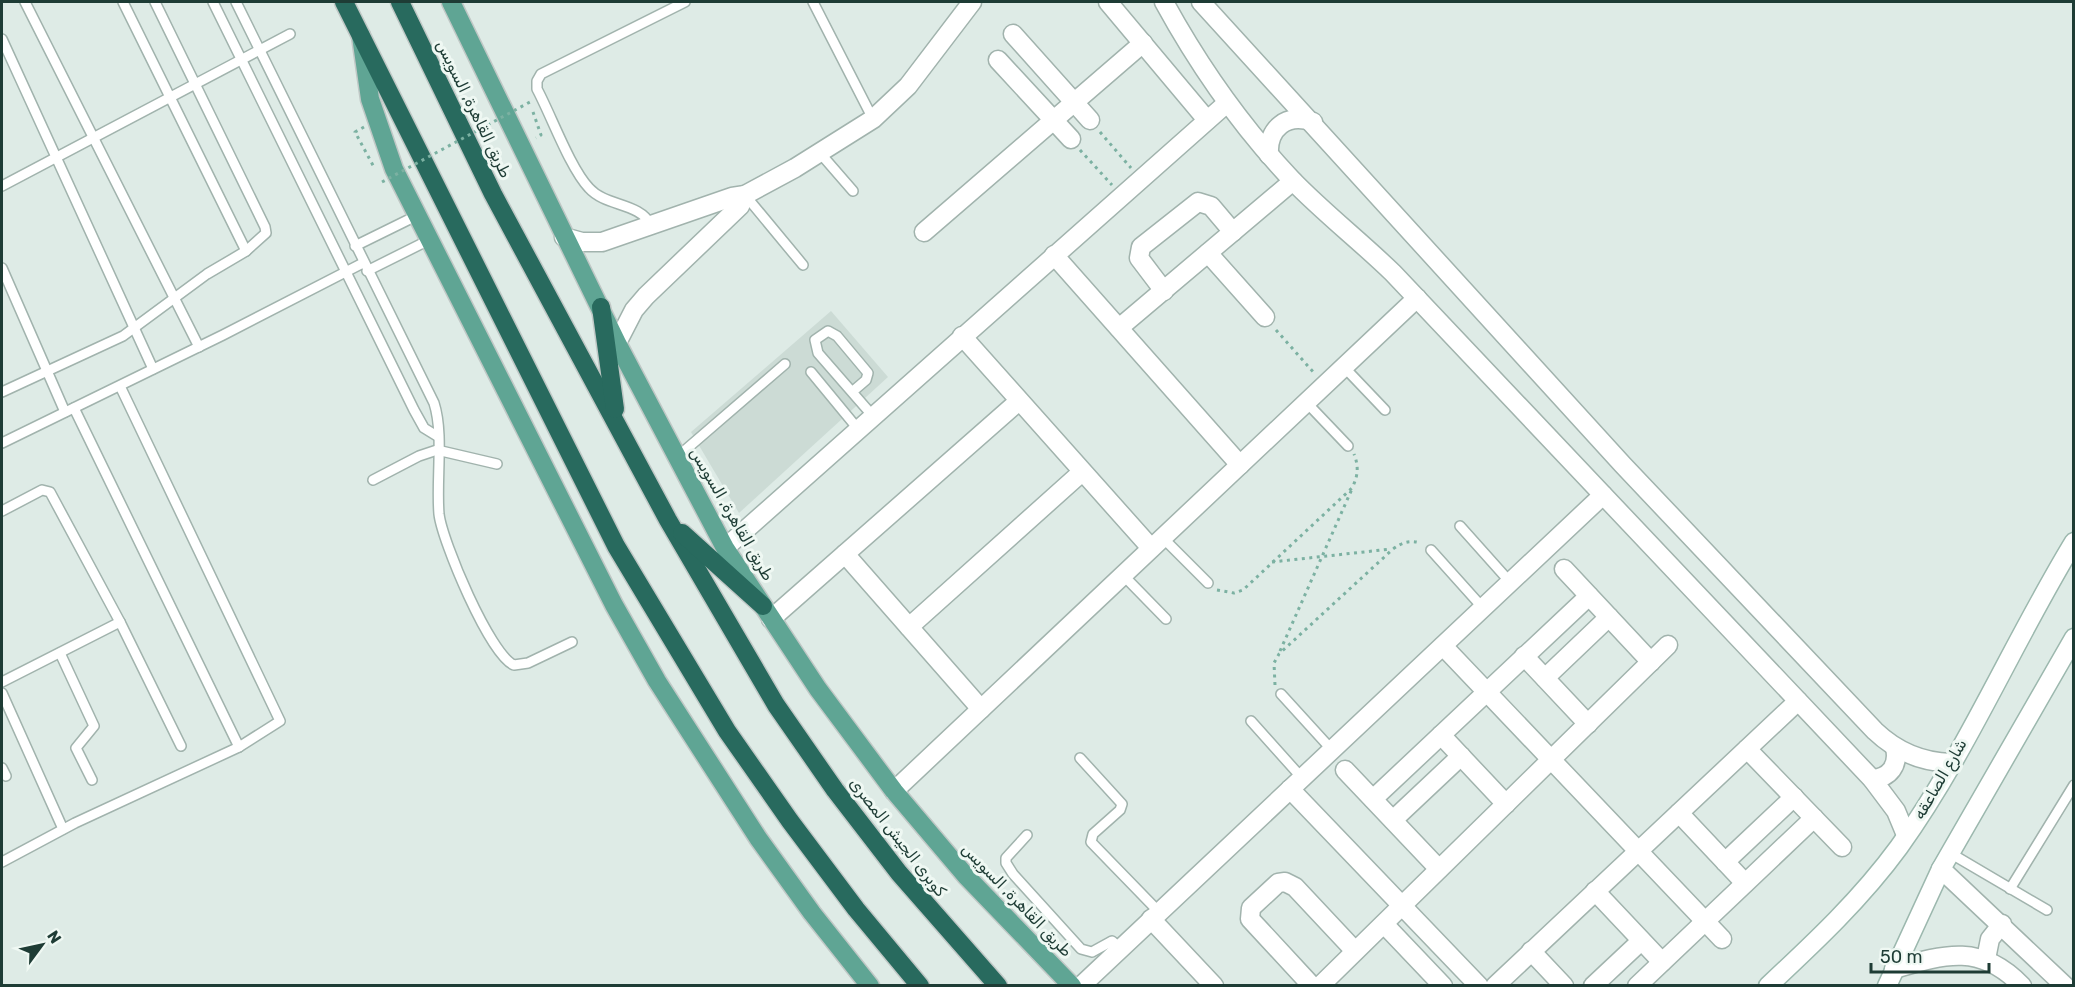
<svg xmlns="http://www.w3.org/2000/svg" width="2075" height="987" viewBox="0 0 2075 987" font-family="Rubik,'Noto Naskh Arabic',sans-serif">
<style>
.built{fill:#ccdbd5}
.lines{fill:none;stroke-linecap:round;stroke-linejoin:round}
.lane-casing{stroke:#a1b3ad;stroke-width:12}
.street-casing{stroke:#a1b3ad;stroke-width:21}
.secondary-casing{stroke:#9cb8ae;stroke-width:21}
.primary-casing{stroke:#c0c8c6;stroke-width:21}
.highway-casing{stroke:#c0c8c6;stroke-width:21}
.path{stroke:#7cb1a2;stroke-width:3;stroke-dasharray:3 4.5;stroke-linecap:butt}
.lane{stroke:#fff;stroke-width:9}
.street{stroke:#fff;stroke-width:18}
.secondary{stroke:#fff;stroke-width:18}
.primary{stroke:#5fa594;stroke-width:18}
.highway{stroke:#286a5e;stroke-width:18}
.path-bridge{stroke:#7cb1a2;stroke-width:3;stroke-dasharray:3 4.5;stroke-linecap:butt}
.labels{text-anchor:middle;dominant-baseline:central;stroke-width:6;stroke-linejoin:round;paint-order:stroke}
.street-label{font-size:16px;fill:#1e3c35;stroke:#eff8f3}
</style>
<rect width="100%" height="100%" fill="#deebe6"/>
<path class="built" d="M831,311L888,377L739,513L691,432Z"/>
<g class="lines">
<g class="lane-casing">
<g id="lane">
<path d="M25,2L199,347"/>
<path d="M123,2L246,251"/>
<path d="M213,2L414,410L424,428L437,436"/>
<path d="M236,2L434,403C444,434 436,480 439,514C442,541 490,655 514,665L528,663L572,642"/>
<path d="M813,2L873,119"/>
<path d="M2,39L153,369"/>
<path d="M820,153L853,191"/>
<path d="M2,186L290,34"/>
<path d="M745,195L803,265"/>
<path d="M651,225C639,202 606,207 589,188C570,168 551,115 537,89V81L541,74L685,2"/>
<path d="M355,246L418,215"/>
<path d="M2,268L65,412"/>
<path d="M367,271L431,239"/>
<path d="M1344,367L1385,410"/>
<path d="M811,372L858,429"/>
<path d="M2,392L123,336L207,274L246,251L266,233L265,227L155,2"/>
<path d="M852,392L866,380L868,373L837,336L828,331L815,340L818,353L872,415"/>
<path d="M1306,402L1348,446"/>
<path d="M74,408L239,747"/>
<path d="M2,443L223,335L363,263"/>
<path d="M676,458L785,364"/>
<path d="M373,480L419,456L437,450L497,464"/>
<path d="M2,511L42,490L50,492L120,622L181,746"/>
<path d="M1460,526L1510,582"/>
<path d="M1163,538L1208,583"/>
<path d="M1431,550L1483,608"/>
<path d="M1123,575L1166,619"/>
<path d="M60,653L94,726L76,748L92,780"/>
<path d="M2,682L120,622"/>
<path d="M2,693L63,829"/>
<path d="M1281,694L1332,750"/>
<path d="M1251,721L1302,778"/>
<path d="M1080,758L1122,804L1120,810L1093,834L1091,842L1159,912"/>
<path d="M2,768L6,776"/>
<path d="M1027,835L1006,858V863L1013,874L1081,949L1092,952L1112,941L1120,948"/>
<path d="M1950,853L2047,910"/>
<path d="M2,862L75,823L239,747L280,721L120,386"/>
<path d="M2010,889L2074,785"/>
</g>
</g>
<g class="street-casing">
<g id="street">
<path d="M1108,2L1207,120"/>
<path d="M1164,2C1199,66 1241,126 1292,180C1324,213 1360,241 1393,273L1872,779L1896,811L1906,835"/>
<path d="M1201,2L1623,465L1875,731C1897,752 1921,762 1951,763"/>
<path d="M1013,34L1090,120"/>
<path d="M998,60L1071,139"/>
<path d="M1269,155C1267,129 1287,112 1313,122"/>
<path d="M924,232L1143,43"/>
<path d="M564,237L582,242H602L732,197L745,195L795,168L873,119L908,86L972,2"/>
<path d="M1208,253L1265,317"/>
<path d="M1054,255L1240,465"/>
<path d="M1164,291L1139,258L1141,247L1198,202L1211,206L1233,232"/>
<path d="M1119,328L1293,181"/>
<path d="M962,336L1151,548"/>
<path d="M617,343L634,310L646,296L740,206L745,195"/>
<path d="M725,548L1227,103"/>
<path d="M845,554L981,709"/>
<path d="M1564,569L1651,662"/>
<path d="M771,619L1019,401"/>
<path d="M909,627L1082,472"/>
<path d="M1443,646L1722,939"/>
<path d="M1524,656L1588,724"/>
<path d="M1545,678L1609,617"/>
<path d="M1441,735L1506,804"/>
<path d="M1747,749L1842,847"/>
<path d="M1345,770L1439,869"/>
<path d="M1872,779C1890,778 1899,765 1895,748"/>
<path d="M1290,789L1479,986"/>
<path d="M894,791L1417,298"/>
<path d="M1373,799L1589,596"/>
<path d="M1679,813L1745,883"/>
<path d="M1393,820L1461,756"/>
<path d="M1725,862L1794,797"/>
<path d="M1941,869L2065,986"/>
<path d="M1595,891L1662,962"/>
<path d="M1151,919L1214,986"/>
<path d="M1384,924L1443,986"/>
<path d="M1531,951L1564,986"/>
<path d="M1986,959L1990,939L2002,924"/>
<path d="M1894,969C1945,954 1981,943 2022,986"/>
<path d="M1081,986L1603,495"/>
<path d="M1312,986L1250,919L1251,908L1278,883L1285,882L1295,887L1355,951"/>
<path d="M1320,986L1668,645"/>
<path d="M1495,986L1798,701"/>
<path d="M1593,986L1641,941"/>
<path d="M1637,986L1814,818"/>
</g>
</g>
<g class="secondary-casing">
<g id="secondary">
<path d="M1768,986C1815,942 1861,899 1899,847C1967,752 2013,642 2074,542"/>
<path d="M1887,986L1941,869L2074,638"/>
</g>
</g>
<g class="primary-casing">
<g id="primary">
<path d="M451,2L617,343L725,548L818,689L894,791L966,876L1072,986"/>
<path d="M361,36L370,99L394,169L614,605L657,681L758,838L812,913L870,986"/>
</g>
</g>
<g class="highway-casing">
<g id="highway">
<path d="M344,2L616,546L727,731L790,821L856,909L920,986"/>
<path d="M400,2L493,194L668,520L776,705L835,790L899,873L998,986"/>
<path d="M601,307L615,409"/>
<path d="M682,533L763,606"/>
</g>
</g>
<g class="path">
<path d="M533,112L541,135L536,138"/>
<path d="M364,127L355,132L375,169"/>
<path d="M1100,132L1131,168"/>
<path d="M1080,150L1112,185"/>
<path d="M1276,330L1315,374"/>
<path d="M1272,562L1391,549"/>
<path d="M1217,590L1234,593L1243,590L1352,488C1358,476 1359,467 1354,454"/>
<path d="M1280,651L1352,489"/>
<path d="M1275,685L1274,663L1279,654L1393,549C1403,542 1409,540 1421,543"/>
</g>
<use href="#lane" class="lane"/>
<use href="#street" class="street"/>
<use href="#secondary" class="secondary"/>
<use href="#primary" class="primary"/>
<use href="#highway" class="highway"/>
<path class="path-bridge" d="M382,182L530,102"/>
</g>
<g class="labels">
<g class="street-label">
<text transform="translate(474 109) rotate(64)">طريق القاهرة, السويس</text>
<text transform="translate(732 514) rotate(60)">طريق القاهرة, السويس</text>
<text transform="translate(1940 779) rotate(-60)">شارع الصاعقه</text>
<text transform="translate(898 837) rotate(52)">كوبرى الجيش المصرى</text>
<text transform="translate(1017 900) rotate(46)">طريق القاهرة, السويس</text>
</g>
</g>
<rect width="2075" height="987" fill="none" stroke="#1e3c35" stroke-width="6"/>
<g transform="translate(42 945) rotate(57)" stroke="#eff8f3" stroke-width="4.5" paint-order="stroke">
<path d="M0-4.5L10 22L0 15L-10 22Z" fill="#1e3c35"/>
<text y="-9" font-size="16" font-weight="bold" text-anchor="middle" fill="#1e3c35">N</text>
</g>
<path d="M1871 963v9h118v-9" fill="none" stroke="#1e3c35" stroke-width="3"/>
<text x="1880" y="963" font-size="18" fill="#1e3c35" stroke="#eff8f3" stroke-width="4.5" paint-order="stroke">50 m</text>
</svg>
